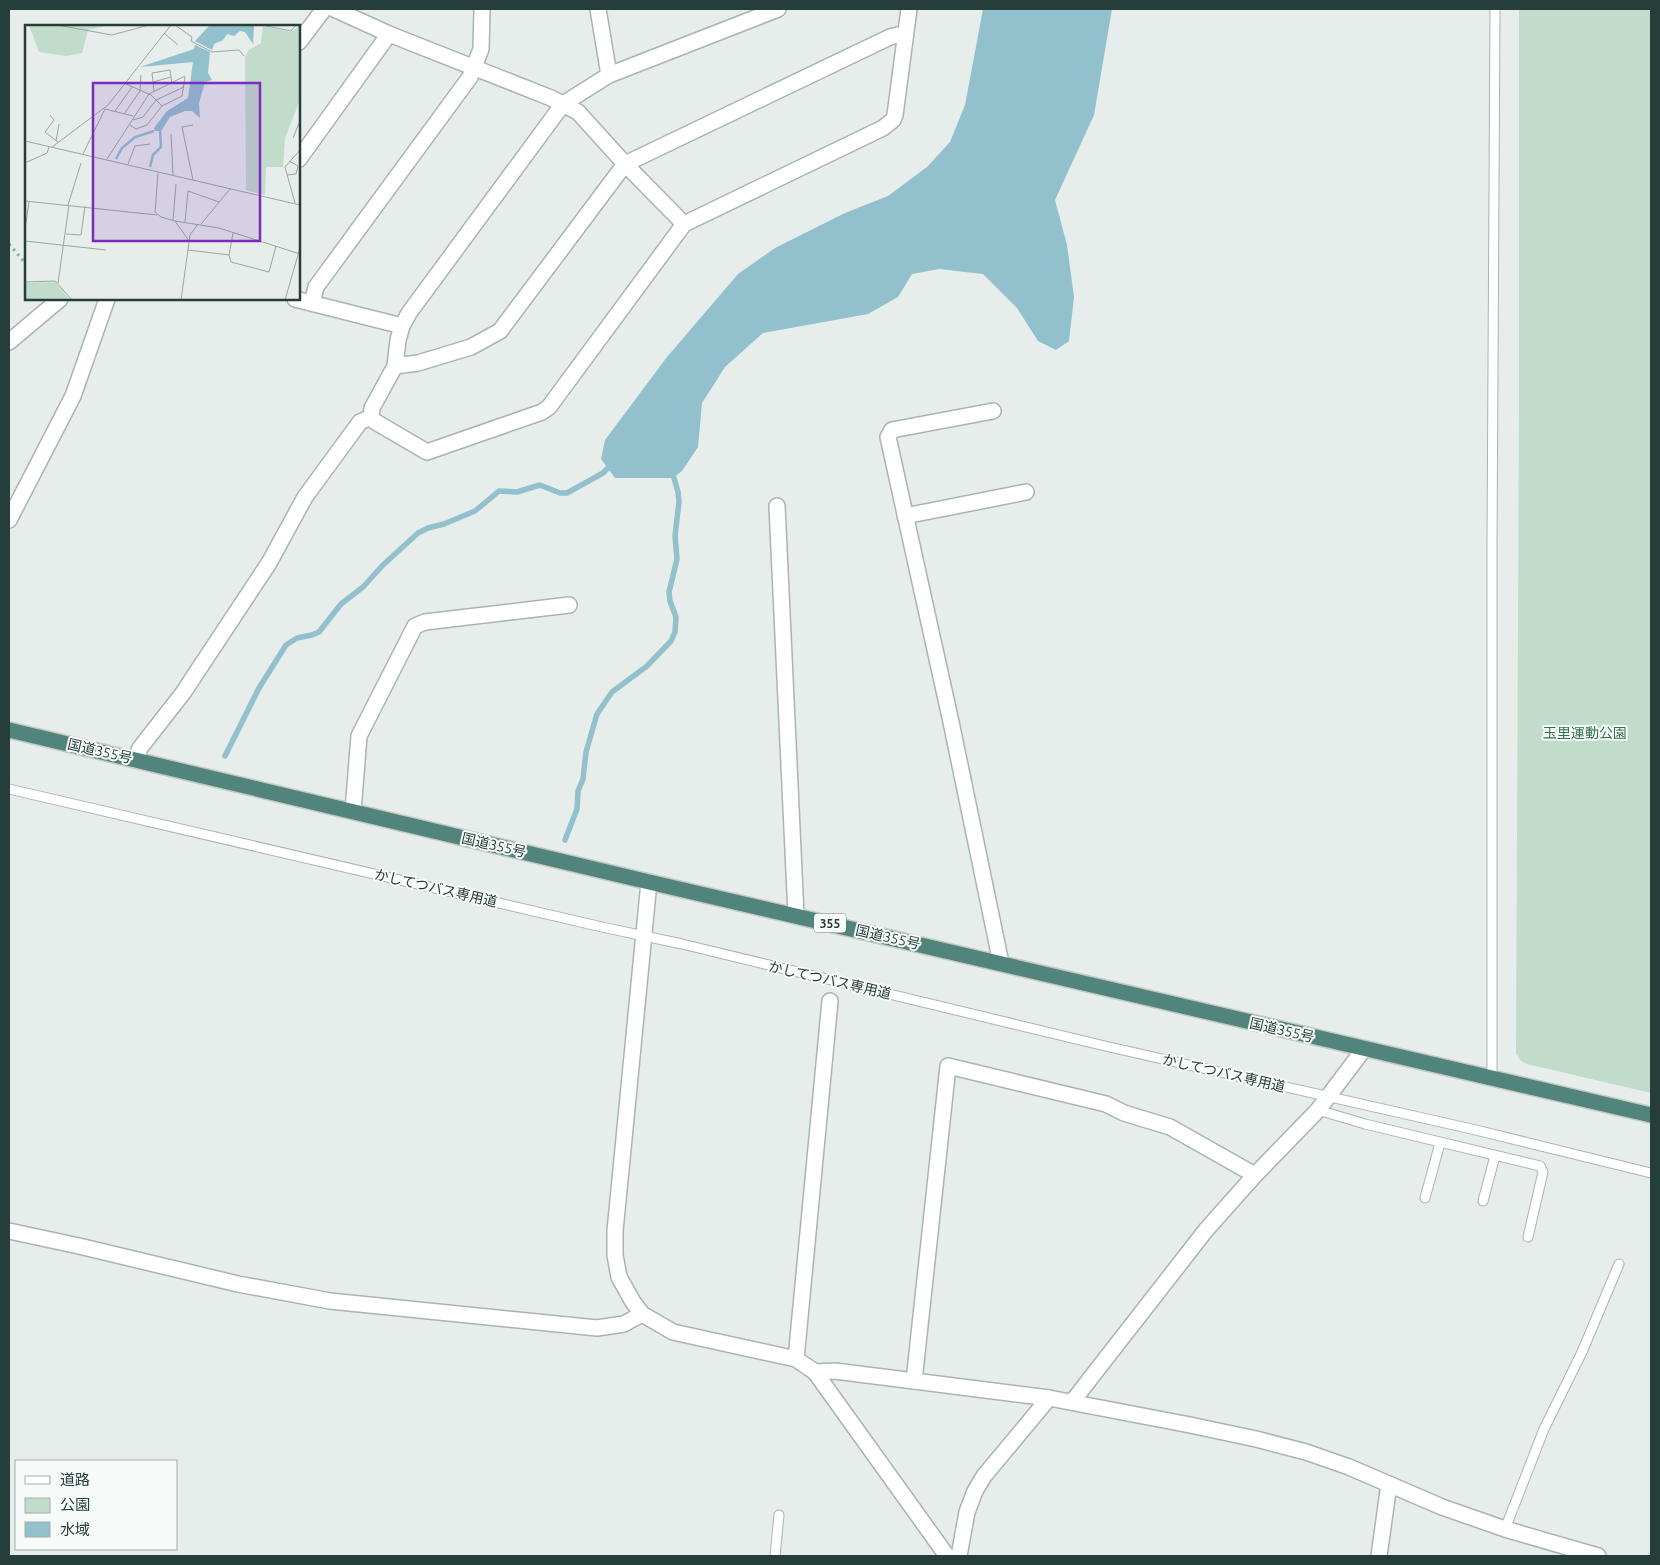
<svg xmlns="http://www.w3.org/2000/svg" width="1660" height="1565" viewBox="0 0 1660 1565" font-family="Ubuntu,'Noto Sans JP',sans-serif">
<style>
.green{fill:#c1dcca}
.water{fill:#93c0cd}
.lines{fill:none;stroke-linecap:round;stroke-linejoin:round}
.stream{stroke:#93c0cd;stroke-width:5.5}
.service-casing{stroke:#a9b5b1;stroke-width:11}
.minor-casing{stroke:#a9b5b1;stroke-width:18}
.tertiary-casing{stroke:#a9b5b1;stroke-width:18}
.trunk-casing{stroke:#c2c9c8;stroke-width:18}
.path{stroke:#89aea5;stroke-width:3;stroke-dasharray:2.5 4;stroke-linecap:butt}
.service{stroke:#fff;stroke-width:9}
.minor{stroke:#fff;stroke-width:15}
.tertiary{stroke:#fff;stroke-width:15}
.trunk{stroke:#51847a;stroke-width:15}
.labels{text-anchor:middle;dominant-baseline:central;stroke-width:4;stroke-linejoin:round;paint-order:stroke}
.shield{fill:#f6faf8;stroke:#647672;stroke-width:1}
.shield-label{font-size:12px;font-weight:bold;fill:#263e39}
.park-label{font-size:14px;fill:#34714f;stroke:#f6faf8}
.street-label{font-size:14px;fill:#263e39;stroke:#f6faf8}
.inset-river{fill:none;stroke:#93c0cd;stroke-width:2.5}
.inset-road{fill:none;stroke:#99a7a3;stroke-width:1}
.view{fill:#7b2cbf;fill-opacity:0.15;stroke:#7b2cbf;stroke-width:2.5}
.inset-edge{fill:none;stroke:#263e39;stroke-width:2.5}
</style>
<rect width="100%" height="100%" fill="#e6edea"/>
<path class="green" d="M1519,9H1651V1093L1527,1064L1521,1061L1516,1053L1519,413Z"/>
<path class="water" d="M983,9H1112L1094,115L1055,200L1067,245L1074,297L1069,341L1056,350L1038,341L1017,308L983,274L939,269L912,274L898,297L868,314L763,333L725,367L702,403L698,447L682,471L673,478H615L601,459L605,440L667,357L738,274L775,248L845,213L888,196L927,167L950,142L965,105Z"/>
<g class="lines">
<g class="stream">
<path d="M225,756L259,688L286,645L297,638L312,635L319,632L341,604L363,587L383,565L418,533L428,528L444,524L475,511L499,491L517,492L540,485L560,493H567L603,473L612,464"/>
<path d="M565,840L577,809L578,791L583,779L586,752L597,714L612,692L647,666L671,641L675,632L676,617L670,601L669,592L677,559L675,536L679,502L678,492L672,471"/>
</g>
<g class="service-casing">
<g id="service">
<path d="M9,789L602,927L682,944L1105,1046L1476,1130L1651,1173"/>
<path d="M1492,1078V546L1495,9"/>
<path d="M1318,1110L1365,1124L1540,1166L1543,1172L1528,1237"/>
<path d="M1425,1198L1440,1143"/>
<path d="M1483,1201L1495,1156"/>
<path d="M1505,1529L1544,1429L1582,1352L1619,1264"/>
<path d="M775,1556L779,1515"/>
</g>
</g>
<g class="minor-casing">
<g id="minor">
<path d="M334,9L389,34L551,98L578,112L625,164L684,224"/>
<path d="M598,9L609,75"/>
<path d="M299,159L389,34"/>
<path d="M295,299L402,326"/>
<path d="M312,303L316,287L470,77L481,49L482,9"/>
<path d="M395,366L418,363L471,347L500,331L625,164L890,37L898,35L905,37"/>
<path d="M993,411L892,430L888,437L951,722L1001,963"/>
<path d="M371,417L374,421L427,452L542,412L549,407L684,224L883,128L893,120L895,115L909,9"/>
<path d="M777,506L796,915"/>
<path d="M905,516L1026,492"/>
<path d="M9,520L73,396L107,299"/>
<path d="M135,760L140,748L183,693L269,563L305,497L360,422L371,417L372,408L395,366L398,340L402,326L409,313L563,104L609,75L778,9"/>
<path d="M353,811L359,736L415,626L425,622L569,605"/>
<path d="M9,1231L79,1246L238,1284L330,1301L597,1328L624,1324L642,1314"/>
<path d="M796,1359L830,1001"/>
<path d="M815,1372L835,1371L1049,1398L1190,1425L1256,1439L1306,1452L1349,1467L1442,1507L1505,1529L1598,1556"/>
<path d="M914,1381L948,1066L1106,1104L1124,1113L1170,1127L1255,1175"/>
<path d="M1072,1402L1206,1230L1255,1175L1318,1110L1364,1049"/>
<path d="M1379,1556L1389,1484"/>
</g>
</g>
<g class="tertiary-casing">
<g id="tertiary">
<path d="M299,42L324,9"/>
<path d="M9,342L60,299"/>
<path d="M649,882L615,1231V1255L619,1277L633,1302L642,1314L673,1332L796,1359L815,1372L947,1556"/>
<path d="M959,1556L967,1512L975,1491L984,1476L1049,1398"/>
</g>
</g>
<g class="trunk-casing">
<path id="trunk" d="M9,730L649,882L1651,1115"/>
</g>
<path class="path" d="M9,244L26,264"/>
<use href="#service" class="service"/>
<use href="#minor" class="minor"/>
<use href="#tertiary" class="tertiary"/>
<use href="#trunk" class="trunk"/>
</g>
<g class="labels">
<rect class="shield" x="814" y="913.5" width="32" height="19" rx="4"/>
<g class="shield-label">
<text x="830" y="923">355</text>
</g>
<g class="park-label">
<text x="1585" y="733">玉里運動公園</text>
</g>
<g class="street-label">
<text transform="translate(100 751) rotate(13)">国道355号</text>
<text transform="translate(494 845) rotate(13)">国道355号</text>
<text transform="translate(436 888) rotate(13)">かしてつバス専用道</text>
<text transform="translate(888 937) rotate(13)">国道355号</text>
<text transform="translate(830 980) rotate(13)">かしてつバス専用道</text>
<text transform="translate(1282 1030) rotate(13)">国道355号</text>
<text transform="translate(1224 1073) rotate(13)">かしてつバス専用道</text>
</g>
</g>
<g transform="translate(25 25)">
<rect width="275" height="275" fill="#e6edea"/>
<path d="M4,0H86L63,5L57,28L41,31L14,27ZM275,0V75L260,113L258,142H241L240,170L221,165L220,32L224,25L236,18L238,1L266,7ZM30,257L45,275H0V258Z" fill="#c1dcca"/>
<path d="M185,0H229L228,19L220,7L215,6L209,11L202,9L198,15L189,19L187,25L170,16ZM170,20L185,27L183,48L187,55L180,57L174,78L175,93L167,86H160L145,92L136,106H130L129,103L142,86L163,73L168,37L115,42L169,24Z" fill="#93c0cd"/>
<path class="inset-river" d="M91,134L97,123L110,112L129,106M125,142L128,130L136,122L135,105"/>
<path class="inset-road" d="M32,0L87,10L124,0M150,0L167,12L166,16L187,27L214,25L219,31M237,0L266,6L271,0M139,8L153,20M128,57L146,52M101,59L126,70L137,81M129,66L127,48L145,45L147,59M90,86L107,62M99,89L115,66L116,50M25,90L29,95L20,107L33,117M108,95L118,92L131,75L159,62M105,100L111,104L122,100L137,81L157,71L160,52M168,100L157,102L168,155M146,109L148,150M268,113L274,98M0,116L275,180M31,116L34,99M27,122L83,80L146,0M58,129L80,84L108,91M82,134L124,69L160,51M0,138L22,128L24,122M103,139L110,121L125,119M133,148L130,187L136,192L150,196L164,216M262,150L271,149L273,141L264,136M0,176L132,190M270,178L260,142L275,125M43,180L56,138M148,195L151,159M150,196L194,203L275,229M160,197L163,166L194,177M176,199L205,164M0,204L4,177M41,209L56,210L60,181M0,216L81,225M163,225L204,230L208,208M204,230L206,237L244,247L251,221M0,257L30,256L47,275M33,258L44,180M156,275L165,210L173,199M260,275L275,223"/>
<path class="view" d="M68,58H235V216H68Z"/>
<rect width="275" height="275" class="inset-edge"/>
</g>
<rect width="1660" height="1565" fill="none" stroke="#263e39" stroke-width="20"/>
<rect x="15" y="1460" width="162" height="90" fill="#f6faf8" stroke="#a3afac"/>
<rect x="25" y="1476" width="25" height="8" fill="#ffffff" stroke="#a3afac"/>
<text x="60" y="1485" font-size="15" fill="#263e39">道路</text>
<rect x="25" y="1498" width="25" height="15" fill="#c1dcca" stroke="#a3afac"/>
<text x="60" y="1510" font-size="15" fill="#263e39">公園</text>
<rect x="25" y="1522" width="25" height="15" fill="#93c0cd" stroke="#a3afac"/>
<text x="60" y="1535" font-size="15" fill="#263e39">水域</text>
</svg>
